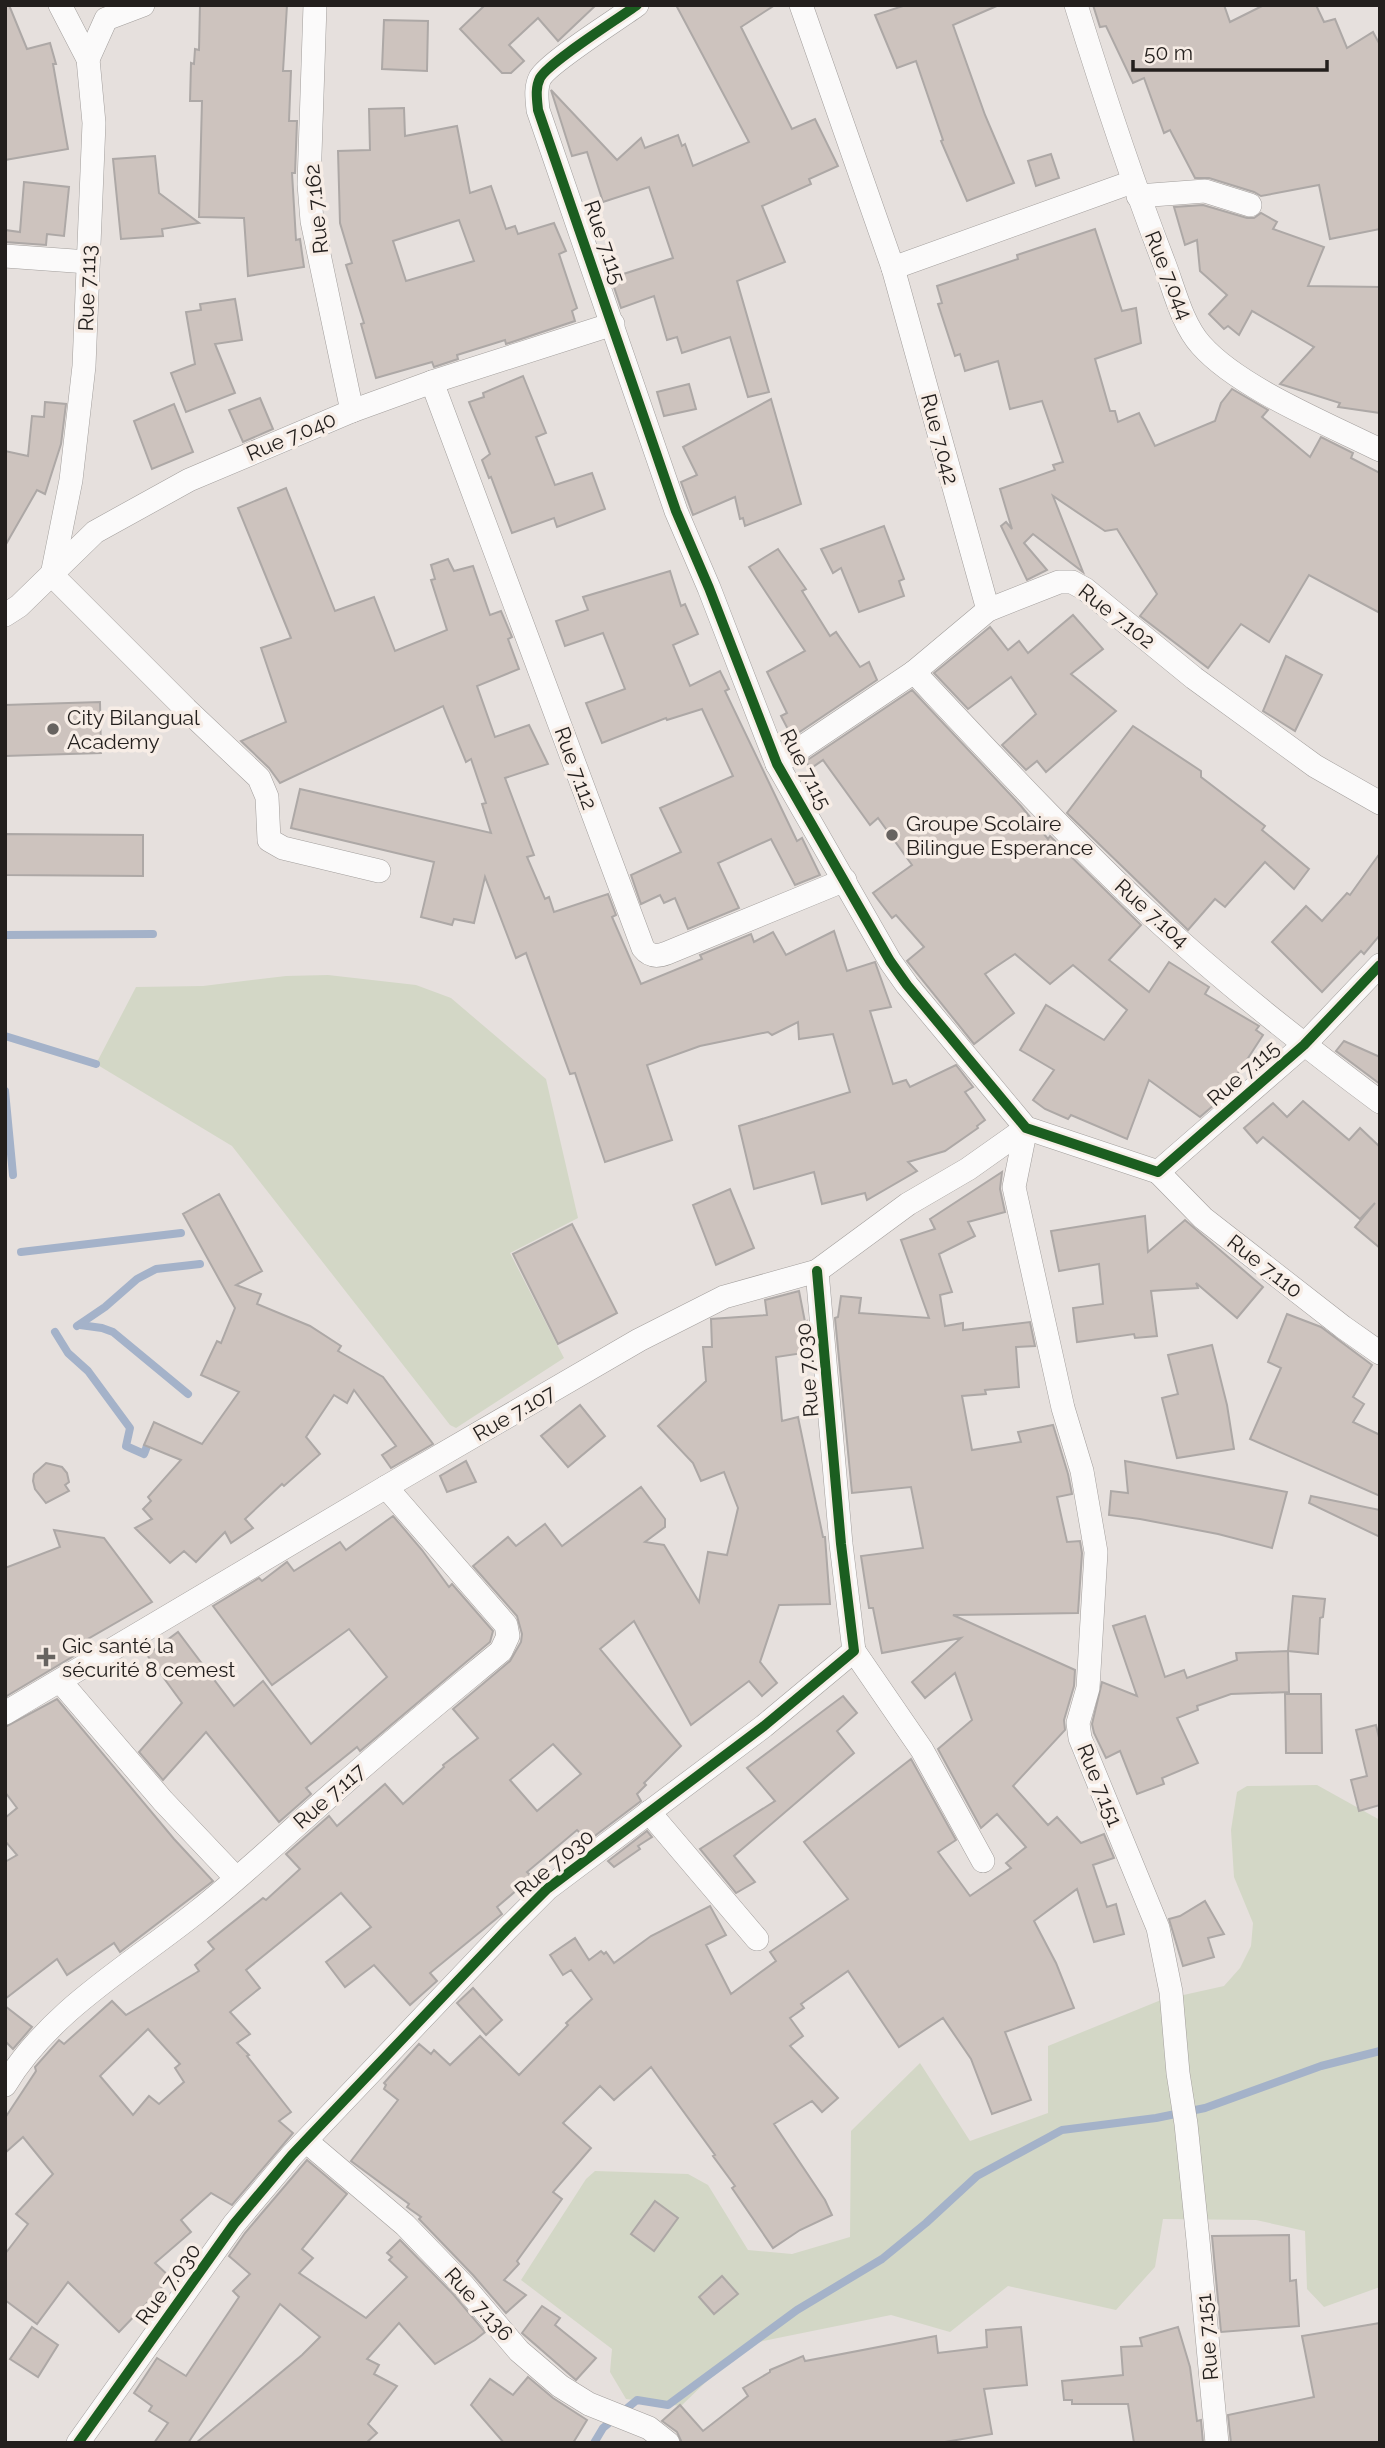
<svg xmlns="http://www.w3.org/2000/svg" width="1385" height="2448" viewBox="0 0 1385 2448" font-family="Raleway,sans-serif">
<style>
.green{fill:#d3d7c6}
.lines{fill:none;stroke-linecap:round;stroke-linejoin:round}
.stream{stroke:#a4b2c9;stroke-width:8}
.building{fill:#cdc3be;stroke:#ada8a6;stroke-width:2;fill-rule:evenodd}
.minor-casing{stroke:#a29e9c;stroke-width:24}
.minor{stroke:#fbfafa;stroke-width:23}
.cycleway-casing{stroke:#f7ede6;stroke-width:15}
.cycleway{stroke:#1b5e20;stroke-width:10}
.poi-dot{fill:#676360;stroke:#f7ede6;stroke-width:2.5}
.labels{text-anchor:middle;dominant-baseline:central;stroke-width:7;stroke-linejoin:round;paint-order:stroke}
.street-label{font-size:21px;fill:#231f1d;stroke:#f7ede6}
.poi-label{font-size:21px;fill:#231f1d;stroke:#f7ede6;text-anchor:start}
</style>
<rect width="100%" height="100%" fill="#e6e0dd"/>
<g class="green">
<path d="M328,975L416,985L451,998L546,1079L578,1218L510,1253L564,1358L456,1428L450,1425L232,1146L96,1064L136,987L203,986L286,976Z"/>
<path d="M1317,1785L1380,1820V2287L1324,2307L1307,2289L1305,2231L1256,2220L1163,2219L1155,2267L1116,2310L1008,2286L950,2332L891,2315L763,2341L740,2349L681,2406L626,2399L610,2372L612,2349L521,2280L586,2179L595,2171L688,2174L708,2185L748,2250L792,2254L850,2237L851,2131L920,2063L970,2141L1048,2113V2046L1161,2000L1224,1986L1240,1968L1251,1946L1253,1923L1234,1877L1231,1830L1237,1792L1247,1786Z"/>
</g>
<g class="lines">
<g class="stream">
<path d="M5,935L153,934"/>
<path d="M5,1036L96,1064"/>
<path d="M5,1091L13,1175"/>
<path d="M21,1252L181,1233"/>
<path d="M80,1325L102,1328L113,1332L188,1394"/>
<path d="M77,1326L105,1307L137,1279L156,1269L200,1264"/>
<path d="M55,1332L68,1353L88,1371L130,1428L126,1446L144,1454L147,1446"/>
<path d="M594,2443L603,2428L637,2400L668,2405L797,2310L882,2259L926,2223L977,2176L1062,2130L1156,2118L1205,2108L1321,2066L1380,2051"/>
</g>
</g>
<g class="building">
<path d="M5,5H9L27,49L50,43L56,64H53L68,149L5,160Z"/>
<path d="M200,5H287L283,71H291L289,121H297L295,173H292L296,240L300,239L304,267L248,276L244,218L199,217L202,101H190L191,63L194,64L195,49L199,50Z"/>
<path d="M485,5H596L558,41L538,18L509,45L524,61L511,73H502L460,29Z"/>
<path d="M676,5H775L741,27L792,129L815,119L838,166L809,179L811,184L762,206L785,262L737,281L769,392L748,397L730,337L682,353L677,337L667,340L654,296L621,308L611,278L673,258L649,187L603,202L587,152L572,156L551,90L617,160L641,138L645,148L678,135L682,146L685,144L693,166L749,142Z"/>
<path d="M906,5H999L953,25L985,115L1014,183L967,201L941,141L943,140L916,61L897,68L875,15Z"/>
<path d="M1093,5H1224L1230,22L1264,5H1316L1324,22L1335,19L1347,48L1373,32L1380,45V229L1330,239L1319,185L1261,196L1254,192L1209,178H1195L1170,130L1164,133L1144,78L1133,83L1106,26L1100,27Z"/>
<path d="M384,20L428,21L427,71L382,69Z"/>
<path d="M404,108L405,136L457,126L470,193L491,186L506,229L515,226L518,234L554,223L566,251L559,254L577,308L572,311L575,321L506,344L505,340L457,355L458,359L434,367L432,362L376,378L361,324L364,323L346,265L352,263L340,223L338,151L370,150L369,109ZM459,220L474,261L406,281L393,241Z"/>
<path d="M1051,154L1059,178L1036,186L1028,161Z"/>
<path d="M155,156L159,193L199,223L162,229L163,236L121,239L113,159Z"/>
<path d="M24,182L69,187L64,236L47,234L46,245L5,242V230L20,232Z"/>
<path d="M1203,205L1247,218H1254L1261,213L1277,222L1273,229L1324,247L1308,286L1380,287V413L1338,407L1340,403L1280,384L1314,347L1252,311L1239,335L1228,326L1224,329L1209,314L1227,295L1200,271L1197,240L1185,245L1174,207Z"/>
<path d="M1095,229L1122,311L1136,308L1141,343L1095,359L1110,411H1115L1118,422L1139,413L1155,446L1215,421L1221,403L1232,389L1268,410L1262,417L1310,457L1321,437L1353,453L1351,458L1380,473V613L1309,575L1269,642L1241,624L1208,668L1140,616L1157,594L1117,529L1105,531L1053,496L1083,572L1033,534L1024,543L1047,570L1027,580L1001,526L1006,522L1012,529L1000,489L1055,470L1053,465L1063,462L1042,401L1010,409L998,361L965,371L960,354L955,356L938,304L942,303L937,286L1018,259L1017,255Z"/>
<path d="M235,299L242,340L215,344L235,393L186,412L171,373L195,364L186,312L201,310L200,304Z"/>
<path d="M523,376L546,433L536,437L555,485L592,473L605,509L557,527L554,518L512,533L491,477L489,478L482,460L490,454L469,402L484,397L483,393Z"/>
<path d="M689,384L696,409L664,416L657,392Z"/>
<path d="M260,398L273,429L243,442L229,410Z"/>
<path d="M771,399L801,504L745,526L743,518L740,519L735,497L693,515L681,482L697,475L683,447Z"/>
<path d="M45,402L66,404L61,444L45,494L37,490L5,546V451L28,456L32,416L44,417Z"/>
<path d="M174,404L193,452L152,469L134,421Z"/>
<path d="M286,488L335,611L374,597L395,651L447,630L431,580L435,579L431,565L448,559L454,571L473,566L490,615L501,611L512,637L508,639L519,669L477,686L495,737L529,725L548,764L505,778L534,855L527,857L545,899L549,897L554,912L608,894L616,915L612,917L641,984L702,959L700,955L751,934L754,942L773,932L786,955L834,931L847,971L875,962L891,1007L870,1011L893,1084L906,1080L910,1087L956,1065L973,1087L965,1092L985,1120L977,1126L978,1128L945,1151L908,1162L917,1171L867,1200L865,1193L822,1204L814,1172L754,1189L739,1126L850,1092L833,1034L799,1039L798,1022L772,1035L768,1032L700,1046L647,1065L672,1140L605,1162L575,1073L570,1074L526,953L516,958L485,877L474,923L454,919L452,925L421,917L434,862L291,828L300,789L491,833L482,804L486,803L471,759L466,762L443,706L280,783L269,768L241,741L286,722L261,648L291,638L238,508Z"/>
<path d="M884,526L904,579L899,581L904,596L859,612L841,568L833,573L821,549Z"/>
<path d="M778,549L806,589L802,591L830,636L836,632L860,667L869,662L877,680L792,737L781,716L787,713L767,672L805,651L749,567Z"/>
<path d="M670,571L681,606L685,604L698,634L673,645L690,686L720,671L729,689L725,691L797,841L802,838L820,875L795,885L771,839L718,863L739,908L688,929L675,898L664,903L660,895L641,904L631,875L681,852L660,808L733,776L702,709L667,720L666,718L602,743L586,703L625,689L603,633L565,646L556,621L588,610L583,597Z"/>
<path d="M1073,615L1103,649L1071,674L1116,711L1046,772L1037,761L1026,770L1002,745L1036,714L1011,677L968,709L934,673L990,627L1008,650L1019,641L1028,653Z"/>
<path d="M1286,656L1322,675L1295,731L1263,711Z"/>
<path d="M912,690L1021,806L1048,839L1050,836L1141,925L1109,960L1149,992L1169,962L1209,987L1205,994L1259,1026L1256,1030L1263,1035L1222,1098L1200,1117L1149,1080L1127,1139L1071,1115L1068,1119L1045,1109L1033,1100L1054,1070L1020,1050L1046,1005L1104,1040L1127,1010L1073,965L1050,984L1015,954L985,974L1014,1013L974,1044L907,961L924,947L896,915L892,918L873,893L912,865L878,818L870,825L823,760L810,769L806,761Z"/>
<path d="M100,702L101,753L5,756V705Z"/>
<path d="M1133,726L1201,771V777L1265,826L1262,830L1309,869L1294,889L1265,862L1225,907L1215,899L1188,930L1069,815L1067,813Z"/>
<path d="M5,834L143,835V876L5,875Z"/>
<path d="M1380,853V935L1364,954L1361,951L1322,992L1272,942L1306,906L1322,921L1347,893L1350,895Z"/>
<path d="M1344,1041L1380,1057V1084L1336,1051Z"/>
<path d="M1303,1101L1349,1140L1360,1128L1380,1147V1248L1355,1227L1375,1203L1360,1219L1263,1137L1257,1143L1244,1128L1273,1103L1287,1117Z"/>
<path d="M1002,1172L1000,1189L1005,1212L968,1222L975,1236L939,1254L952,1292L940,1295L945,1326L963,1323V1330L1030,1322L1035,1346L1016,1347L1019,1387L985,1390L986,1394L962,1396L972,1450L1021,1442L1018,1432L1053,1425L1068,1474L1072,1494L1057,1497L1067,1542L1080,1541L1082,1553L1078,1613L953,1615L1075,1670L1074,1686L1064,1720L1065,1730L1013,1786L1048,1825L1057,1817L1081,1843L1104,1834L1114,1858L1093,1865L1107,1907L1116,1904L1124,1934L1094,1942L1077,1889L1034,1921L1056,1963L1074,2008L1005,2032L1031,2100L992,2114L971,2059L943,2018L899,2047L848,1971L801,2004L804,2008L790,2018L803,2036L790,2046L838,2098L822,2112L812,2101L774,2124L825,2200L832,2215L800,2230L773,2248L732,2188L735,2186L713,2156L715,2155L651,2067L614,2100L600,2086L563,2123L591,2148L553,2192L562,2199L517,2261L519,2264L504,2280L526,2295L506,2313L473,2275L419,2219L421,2217L407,2207L409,2204L351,2161L398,2100L384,2089L386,2085L384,2083L419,2044L431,2054L434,2050L450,2065L480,2036L519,2075L568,2025L566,2023L592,1999L571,1970L563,1975L550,1955L575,1938L589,1960L601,1951L604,1954L606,1952L614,1963L651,1936L710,1906L726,1935L706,1945L731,1994L776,1961L770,1952L848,1899L804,1842L911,1759L956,1840L938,1852L970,1896L1011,1868L1006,1863L1026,1847L997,1814L981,1828L938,1749L972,1720L955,1673L925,1698L912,1682L961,1638L882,1653L873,1608H869L861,1556L923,1548L911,1487L852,1493L835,1318L838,1317L841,1296L861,1298L859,1313L929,1318L901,1240L935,1229L930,1219Z"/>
<path d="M730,1189L754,1248L716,1265L693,1205Z"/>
<path d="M219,1194L262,1271L236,1285L261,1294L257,1304L310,1326L341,1346L338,1351L383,1377L433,1444L391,1468L382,1455L396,1446L354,1390L347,1403L334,1395L306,1437L320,1454L284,1486L282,1484L245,1519L253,1528L231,1543L225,1532L196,1562L184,1551L170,1563L135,1528L152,1519L143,1509L151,1501L148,1497L181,1460L144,1445L154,1422L202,1444L239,1392L201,1375L217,1341L221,1343L235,1308L183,1214Z"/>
<path d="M1145,1216L1148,1252L1185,1220L1263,1287L1237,1318L1196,1283L1198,1288L1151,1291L1157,1336L1135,1338L1134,1334L1077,1342L1073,1308L1103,1304L1099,1264L1059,1271L1051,1231Z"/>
<path d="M572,1224L617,1313L558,1344L513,1254Z"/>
<path d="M799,1291L805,1322L807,1321L810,1352L776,1357L782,1421L798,1417L823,1537H825L830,1604L779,1605L760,1662L777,1683L762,1696L749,1681L691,1725L634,1621L600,1649L681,1746L644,1783L646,1785L637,1794L641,1801L588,1841L577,1830L527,1872L532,1877L497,1907L502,1914L430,1973L437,1981L410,2005L374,1965L345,1987L326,1962L371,1927L341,1893L246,1970L260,1988L230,2012L250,2034L237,2043L249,2055L247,2056L291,2112L279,2121L293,2133L232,2205L211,2193L181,2220L191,2232L155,2263L171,2278L119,2332L68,2282L37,2324L5,2300V2254L28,2224L16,2214L53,2174L23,2137L5,2153V2118L36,2071L35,2067L59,2040L64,2044L112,2001L126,2015L199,1971L195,1965L214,1949L208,1942L263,1898L266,1900L300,1869L286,1854L329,1816L337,1826L385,1784L403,1804L444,1767L443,1765L478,1738L453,1709L510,1661L521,1642L522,1634L517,1616L473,1566L508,1537L516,1546L545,1524L562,1546L641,1487L665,1519V1527L645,1542L664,1545L699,1602L708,1552L727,1555L738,1508L724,1472L701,1481L693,1463L658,1426L706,1381L703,1347H712L711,1319L767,1315L765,1300ZM553,1744L581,1774L537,1811L510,1780ZM148,2029L180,2064L175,2068L184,2082L159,2104L149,2096L133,2115L100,2076Z"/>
<path d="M1287,1314L1321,1327L1372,1365L1353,1397L1364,1404L1353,1422L1380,1435V1496L1250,1439L1281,1368L1268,1362Z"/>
<path d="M1212,1345L1227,1405L1234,1449L1177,1458L1162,1398L1178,1394L1168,1355Z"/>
<path d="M580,1405L605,1436L568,1467L541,1436Z"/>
<path d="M466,1461L476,1482L447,1492L440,1476Z"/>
<path d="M1125,1461L1287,1492L1272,1548L1218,1534L1140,1519L1109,1515L1111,1491L1128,1493Z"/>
<path d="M46,1463L62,1467L67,1473L69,1482L65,1485L69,1491L46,1503L35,1489L33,1481L34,1474Z"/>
<path d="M1311,1496L1380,1510V1537L1309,1503Z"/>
<path d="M393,1516L422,1550L449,1587L452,1584L493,1631L490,1642L360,1751L357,1747L306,1788L311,1794L279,1822L206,1732L163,1780L139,1752L182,1703L147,1655L178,1632L234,1706L263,1681L311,1744L387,1677L349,1629L272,1685L213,1606L259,1578L262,1581L287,1562L294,1571L340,1542L346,1550Z"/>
<path d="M54,1530L104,1538L152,1602L74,1647L77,1654L5,1697V1568L60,1547Z"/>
<path d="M1293,1596L1325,1599L1323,1617L1320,1618L1318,1654L1288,1651Z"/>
<path d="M1145,1616L1165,1677L1184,1670L1187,1678L1237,1660L1236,1653L1288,1651L1289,1692L1231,1694L1197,1706L1198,1710L1177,1718L1198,1763L1162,1778L1164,1784L1137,1794L1120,1751L1106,1758L1094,1733L1092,1724L1102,1682L1137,1696L1113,1626Z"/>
<path d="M1285,1694H1321L1322,1753H1286Z"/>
<path d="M843,1696L857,1713L837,1731L854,1753L734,1856L755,1882L736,1893L700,1849L775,1801L747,1768Z"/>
<path d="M57,1699L174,1839L213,1881L120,1952L114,1943L67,1975L57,1959L5,1999V1862L17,1855L5,1841V1818L17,1808L5,1792V1727Z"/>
<path d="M1376,1725L1380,1742V1805L1359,1811L1351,1780L1367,1776L1356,1730Z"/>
<path d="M647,1831L652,1837L638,1846L640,1849L614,1867L608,1861Z"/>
<path d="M1205,1901L1224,1934L1208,1938L1214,1957L1183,1966L1169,1919L1180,1916Z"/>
<path d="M473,1988L502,2020L486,2035L457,2003Z"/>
<path d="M5,2006L32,2027L13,2049L5,2041Z"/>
<path d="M307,2160L347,2194L302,2249L313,2258L299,2273L366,2318L407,2277L389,2260L392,2257L387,2253L400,2240L453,2294L485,2332L475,2340L435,2364L399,2323L367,2359L379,2365L374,2374L397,2386L368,2424L377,2433L366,2443H196L302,2355L320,2337L280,2304L188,2443H154L168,2423L149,2411L152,2406L134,2393L157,2358L186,2376L239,2297L233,2291L250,2274L229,2256L245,2233Z"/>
<path d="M655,2201L678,2218L654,2251L631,2234Z"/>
<path d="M1289,2235L1290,2281L1296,2280L1299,2326L1221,2332L1212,2236Z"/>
<path d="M722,2276L738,2294L714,2314L699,2297Z"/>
<path d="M542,2306L560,2318L555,2325L596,2358L576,2380L522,2333Z"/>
<path d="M1380,2323V2443H1231L1228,2415L1314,2397L1302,2336Z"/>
<path d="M32,2327L58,2345L38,2377L10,2359Z"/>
<path d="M1021,2327L1027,2385L984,2389L992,2434L939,2443H682L677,2432L662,2421L680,2405L703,2431L748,2396L743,2388L770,2372V2370L803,2356L805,2361L936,2336L938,2353L987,2347L986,2330Z"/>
<path d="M1178,2327L1190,2367L1197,2421L1201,2420L1203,2443H1134L1128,2404H1072V2400H1064L1062,2381L1123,2375L1121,2347L1142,2346L1140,2338Z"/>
<path d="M528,2377L553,2398L587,2420L573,2443H504L471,2405L490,2379L513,2395Z"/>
</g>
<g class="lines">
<g class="minor-casing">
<g id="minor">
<path d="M60,5L88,59L94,123L84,366L71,480L52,575L186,709L259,778L267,797L269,840L283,848L379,871"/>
<path d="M315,5L309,184L312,221L352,411"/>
<path d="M637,5C618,19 549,62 540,78C535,88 537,99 538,110L676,511L709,588L777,764L890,961L907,985L1026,1128L1158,1172L1304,1045L1380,965"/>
<path d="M801,5L893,268L988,610"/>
<path d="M1076,5C1103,92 1131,178 1164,263C1174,289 1182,324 1201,345C1239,388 1328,424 1380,450"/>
<path d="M88,59L106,19L143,5"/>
<path d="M1138,196L1205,191L1250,205"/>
<path d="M5,256L88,262"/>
<path d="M893,268L1132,182"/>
<path d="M432,382L643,948C650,957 657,957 667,953L845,880"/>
<path d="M5,615L19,606L95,532L189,480L352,411L432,382L613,324"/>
<path d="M914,672C991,754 1067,836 1149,913C1221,980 1301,1043 1380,1102"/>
<path d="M777,764L914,672L988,610L1059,582H1072L1085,589L1194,678L1315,766L1380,803"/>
<path d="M1026,1128L1014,1187L1063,1408L1082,1471L1096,1552L1088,1688L1078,1723L1080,1738L1158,1928L1171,1992L1178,2073L1186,2124L1198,2240L1217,2443"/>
<path d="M1158,1172L1203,1218L1343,1327L1380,1353"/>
<path d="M854,1651L922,1750L983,1861"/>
<path d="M60,1681L163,1801L236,1878"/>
<path d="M5,1713L386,1487L639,1340L724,1297L817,1271L908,1204L968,1169L1026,1128"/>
<path d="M649,1812L757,1939"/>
<path d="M5,2085C50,2010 131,1965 198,1911C248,1871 294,1827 342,1785C394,1739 448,1695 501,1651L508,1636L506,1625L386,1487"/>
<path d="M306,2141L405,2225L463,2285L519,2351L560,2386L589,2404L649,2428L668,2443"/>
<path d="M78,2443L234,2224L292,2155L508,1928L547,1889L764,1726L854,1651L841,1544L817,1271"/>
</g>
</g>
<use href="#minor" class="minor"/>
<g class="cycleway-casing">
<g id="cycleway">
<path d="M637,5C618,19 549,62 540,78C535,88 537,99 538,110L676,511L709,588L777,764L890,961L907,985L1026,1128L1158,1172L1304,1045L1380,965"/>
<path d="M78,2443L234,2224L292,2155L508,1928L547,1889L764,1726L854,1651L841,1544L817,1271"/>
</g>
</g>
<use href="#cycleway" class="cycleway"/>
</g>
<g class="poi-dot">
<circle cx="53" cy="729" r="7"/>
<circle cx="892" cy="835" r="7"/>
<path d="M42.5 1646.5h7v7h7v7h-7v7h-7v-7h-7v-7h7z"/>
</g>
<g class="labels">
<g class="street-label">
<text transform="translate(316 209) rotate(-96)">Rue 7.162</text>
<text transform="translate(605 242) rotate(71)">Rue 7.115</text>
<text transform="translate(1169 275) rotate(68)">Rue 7.044</text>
<text transform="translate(87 288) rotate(-88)">Rue 7.113</text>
<text transform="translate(291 436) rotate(-23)">Rue 7.040</text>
<text transform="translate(940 439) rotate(75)">Rue 7.042</text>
<text transform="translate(1117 616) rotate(38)">Rue 7.102</text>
<text transform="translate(576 768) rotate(70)">Rue 7.112</text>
<text transform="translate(806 769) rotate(63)">Rue 7.115</text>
<text transform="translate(1152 913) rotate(42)">Rue 7.104</text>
<text transform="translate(1243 1073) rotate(-41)">Rue 7.115</text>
<text transform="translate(1265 1266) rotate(38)">Rue 7.110</text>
<text transform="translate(807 1370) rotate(-95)">Rue 7.030</text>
<text transform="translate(514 1413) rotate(-30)">Rue 7.107</text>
<text transform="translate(1100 1785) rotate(68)">Rue 7.151</text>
<text transform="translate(329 1796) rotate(-41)">Rue 7.117</text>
<text transform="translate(554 1863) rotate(-39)">Rue 7.030</text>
<text transform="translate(168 2284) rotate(-54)">Rue 7.030</text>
<text transform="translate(479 2304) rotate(48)">Rue 7.136</text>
<text transform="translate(1207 2337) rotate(-95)">Rue 7.151</text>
</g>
<g class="poi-label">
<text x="67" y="717">City Bilangual<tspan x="67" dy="24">Academy</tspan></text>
<text x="906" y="823">Groupe Scolaire<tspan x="906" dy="24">Bilingue Esperance</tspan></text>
<text x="62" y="1645">Gic santé la<tspan x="62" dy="24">sécurité 8 cemest</tspan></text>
</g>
</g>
<rect width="1385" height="2448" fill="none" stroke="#231f1d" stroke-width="14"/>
<path d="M1133 60v10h194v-10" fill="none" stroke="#231f1d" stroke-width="3.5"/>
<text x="1144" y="60" font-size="21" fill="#231f1d" stroke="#f7ede6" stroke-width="5" paint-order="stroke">50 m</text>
</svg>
